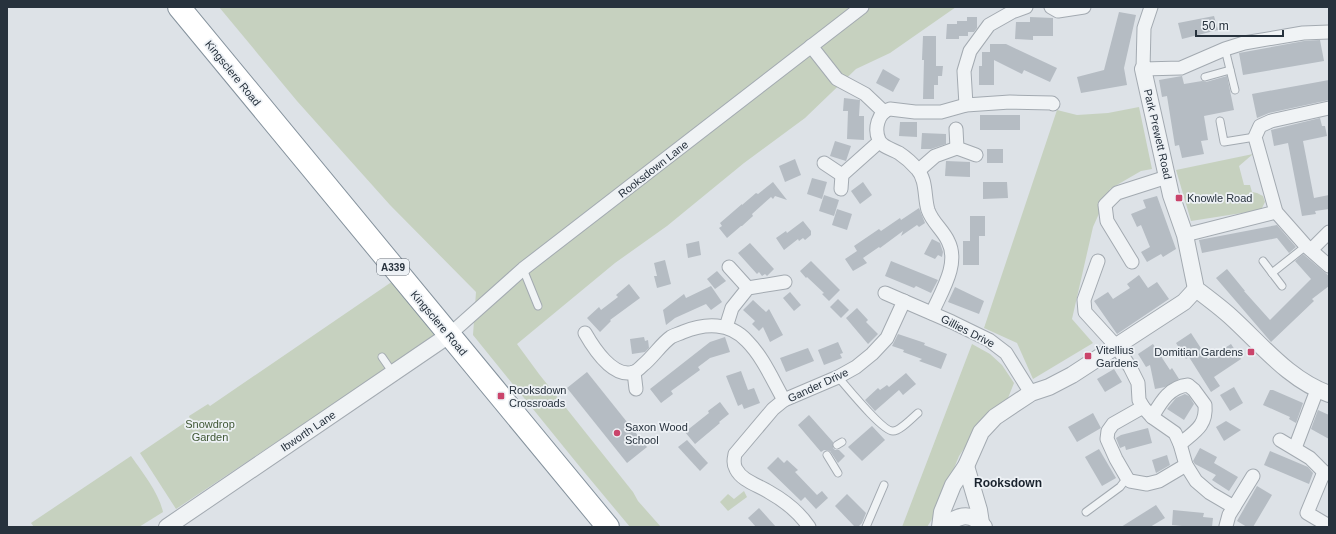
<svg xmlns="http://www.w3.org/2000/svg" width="1336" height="534" viewBox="0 0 1336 534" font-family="Helvetica,sans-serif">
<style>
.green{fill:#c6d1bf}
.building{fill:#b5bcc3}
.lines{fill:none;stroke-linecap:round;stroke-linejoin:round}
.service-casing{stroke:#a3aab1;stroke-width:9}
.minor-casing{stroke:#a3aab1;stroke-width:15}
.tertiary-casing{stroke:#a3aab1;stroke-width:18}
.trunk-casing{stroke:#85929d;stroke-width:24}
.service{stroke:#f0f3f5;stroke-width:7}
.minor{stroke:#f0f3f5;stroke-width:13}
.tertiary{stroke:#f0f3f5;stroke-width:16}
.trunk{stroke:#fff;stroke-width:22}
.poi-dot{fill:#ca446b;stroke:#edf1f5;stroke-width:1.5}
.labels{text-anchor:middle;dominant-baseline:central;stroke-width:3.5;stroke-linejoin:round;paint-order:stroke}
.shield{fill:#edf1f5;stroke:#626b74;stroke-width:1}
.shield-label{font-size:10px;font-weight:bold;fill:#27323d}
.street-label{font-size:11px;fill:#27323d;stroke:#edf1f5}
.poi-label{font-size:11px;fill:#27323d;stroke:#edf1f5;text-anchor:start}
.park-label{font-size:11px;fill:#405835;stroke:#edf1f5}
.neighbourhood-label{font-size:12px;font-weight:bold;fill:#1a232e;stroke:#edf1f5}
</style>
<rect width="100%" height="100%" fill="#dde2e7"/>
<g class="green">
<path d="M219,7H956L890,53L856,69L805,118L744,163L667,226L615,263L517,344L539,374L633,492L638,501L661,527H630L580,467L473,335L476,292L390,205L297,101Z"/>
<path d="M1139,107L1152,169L1141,171L1110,189L1093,227L1072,319L1093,343L1033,379L1017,343L984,328L1057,110L1077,115L1108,113Z"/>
<path d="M1253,154L1239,166L1244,185H1250L1252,192L1257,193L1263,196L1265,202L1261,210L1191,221L1176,170Z"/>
<path d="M393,281L436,336L176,509L140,453L190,419L189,416L208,404L210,406Z"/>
<path d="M972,344L990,354L1002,365L1014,383L1008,398L978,428L959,456L936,513L927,527H902Z"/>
<path d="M131,456C142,472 159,493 163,512L139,527H34L31,523Z"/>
<path d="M744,491L747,497L728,511L720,502L728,494L734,499Z"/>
</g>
<g class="building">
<path d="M1119,12L1136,15L1124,68L1127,85L1081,93L1077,77L1104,70Z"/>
<path d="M1214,16L1218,30L1182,39L1178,23Z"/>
<path d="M967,17H977V28L974,32H968V36H959V39H946L947,24H957V21H967Z"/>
<path d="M1030,17L1053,18V36H1033V40L1015,39L1016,22H1030Z"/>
<path d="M923,36H936V66H943L942,76H938V85H934V99H923L924,60H922Z"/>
<path d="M1320,40L1324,61L1243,75L1239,53L1304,41Z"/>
<path d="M990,44H1006L1057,68L1050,82L1024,70L1022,74L994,60V85H979V66H982V52H990Z"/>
<path d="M883,69L900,79L893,92L876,83Z"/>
<path d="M1182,76L1184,84L1202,81L1206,82L1227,76L1234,110L1204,116L1208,140L1201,141L1204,154L1182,158L1179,145L1175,146L1167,96L1162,97L1159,80Z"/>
<path d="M1329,80V100L1269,113L1257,118L1252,94Z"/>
<path d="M844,98L860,100L859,116H864V140L847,139L848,111H843Z"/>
<rect x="980" y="115" width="40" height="15"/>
<path d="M1320,118L1322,126H1325L1327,136L1303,141L1314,198L1329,195V209L1315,211L1316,214L1302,216L1288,143L1274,146L1271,130Z"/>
<path d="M900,122H917V137L899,136Z"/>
<path d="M922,133L946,134V144L931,149H921Z"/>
<path d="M835,141L851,146L846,161L830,156Z"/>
<rect x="987" y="149" width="16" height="14"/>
<path d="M795,159L801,175L785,182L779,166Z"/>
<path d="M946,161L970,162V177L945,176Z"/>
<path d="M812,178L827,182L822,199L807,194Z"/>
<path d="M773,182L787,200L775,196L773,199L771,197L752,214L753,216L742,226H741L727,238L719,228L722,226L720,223L742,204V205L756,193L758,194Z"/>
<path d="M863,182L872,195L860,204L851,191Z"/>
<path d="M983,182H1007L1008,198L983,199Z"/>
<path d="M824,195L839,200L834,216L819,211Z"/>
<path d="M1157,196L1176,249L1163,257L1161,254L1147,262L1141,252L1150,247L1141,225L1137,227L1131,214L1146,208L1143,200Z"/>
<path d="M919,208L925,223L919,227L917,225L901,236L903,231L880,248L879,247L863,258L867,263L853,271L845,259L857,251L854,246L879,229L881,231L900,218L901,220Z"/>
<path d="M837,209L852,214L847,230L832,225Z"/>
<path d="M970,216H985V236H979V265H963V241H970Z"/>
<path d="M803,221L811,231V235L805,240L803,238L799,241L798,239L784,250L776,238L786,231L787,233Z"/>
<path d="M1277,225L1296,247L1289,253L1277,238L1202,253L1199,240Z"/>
<path d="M932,239L940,243L943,252L942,257L938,255L935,259L924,254Z"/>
<path d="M699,241L701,255L688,258L686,244Z"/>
<path d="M750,243L774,269L767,276L765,274L762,276L759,272L757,274L738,253Z"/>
<path d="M1303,254L1329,276V286L1312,299L1314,301L1271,342L1216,278L1227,269L1245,291H1244L1270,320L1311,279L1295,261Z"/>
<path d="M665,260L671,284L657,288L654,276H657L654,263Z"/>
<path d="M811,261L840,290L829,301L822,294L824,293L807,277L806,278L800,271Z"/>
<path d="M891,261L938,280L931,293L916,286L914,288L885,276Z"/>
<path d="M717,271L726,281L715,289L707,279Z"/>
<path d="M1139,275L1148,288L1157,282L1169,299L1117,334L1094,301L1108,292L1113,299L1130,288L1127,284Z"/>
<path d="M629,284L640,298L610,320L611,321L600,332L587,318L599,307L601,310L618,297L616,295Z"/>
<path d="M711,286L722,302L711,310L706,304L675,318L666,325L663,310L684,294L686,298Z"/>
<path d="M955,287L984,301L979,314L948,302Z"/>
<path d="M790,292L801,305L794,311L783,298Z"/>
<path d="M838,299L849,310L841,318L830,307Z"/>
<path d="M753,300L766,312L769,309L783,335L770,342L763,327L759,331L752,324L755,321L743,310Z"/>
<path d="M857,308L868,320L866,322L878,334L868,344L846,318Z"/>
<path d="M1191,333L1208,359L1231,344L1241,359L1214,377L1220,386L1211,392L1189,357L1186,359L1176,343Z"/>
<path d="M898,334L925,343L924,345L947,354L941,369L919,361L922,359L903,352L904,350L892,346Z"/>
<path d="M644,337L645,341L648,340L649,348L645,352L632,354L630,339Z"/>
<path d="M725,337L730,352L710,358L698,367L700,370L671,391L673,394L661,403L650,389L710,342Z"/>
<path d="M838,342L843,353L840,354L842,358L824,365L818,350Z"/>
<path d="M1153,344L1170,370L1172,368L1179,379L1165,387L1155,389L1150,365L1146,367L1138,354Z"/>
<path d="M808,348L814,361L786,372L780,358Z"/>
<path d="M1114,369L1122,382L1105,392L1097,379Z"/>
<path d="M741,371L748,390L754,388L760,403L744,409L742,404L738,406L726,376Z"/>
<path d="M587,372L647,447L627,463L567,388Z"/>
<path d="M906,373L916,384L903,395L899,390L875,411L865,400L878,388L880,390L887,385L889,387Z"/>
<path d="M1234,387L1243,403L1230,411L1220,395Z"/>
<path d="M1270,390H1273L1303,403L1296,423L1289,419L1290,417L1263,405Z"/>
<path d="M1185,394L1189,396L1194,404L1184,420L1167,409L1176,398Z"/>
<path d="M720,402L729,414L719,422L720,423L695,444L685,432L709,413L708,411Z"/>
<path d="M1318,410L1329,415V439L1311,429Z"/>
<path d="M1093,413L1101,428L1077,442L1068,427Z"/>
<path d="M809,415L833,442V448L835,450H839L845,456L838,463L830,451L824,450L821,452L798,425Z"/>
<path d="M1226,421L1241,430L1224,441L1216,427Z"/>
<path d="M872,426L885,440L862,461L848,447Z"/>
<path d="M1148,428L1152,443L1126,450L1125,446L1120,448L1116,438L1121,435Z"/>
<path d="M687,440L708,463L700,471L678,447Z"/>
<path d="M1200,448L1217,457L1214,463L1238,477L1229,491L1212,480L1216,475L1195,464L1193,461Z"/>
<path d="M1099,449L1116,478L1102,486L1085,457Z"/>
<path d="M1270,451L1308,467L1313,473L1309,484L1264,465Z"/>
<path d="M1167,455L1170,465L1156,473L1152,460Z"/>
<path d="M778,457L784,463L787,460L798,470L795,472L817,495L822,491L828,498L816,509L805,497L801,501L767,468Z"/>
<path d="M1257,486L1272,495L1253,527H1247L1237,521Z"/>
<path d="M847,494L866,513L862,523L858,527H855L835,506Z"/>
<path d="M1156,505L1165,518L1150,527H1121Z"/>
<path d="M759,508L776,527H756L748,518Z"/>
<path d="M1173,510L1204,513L1203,517L1213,518L1212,527H1192L1172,525Z"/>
</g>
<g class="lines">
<g class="service-casing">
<g id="service">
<path d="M1225,49L1235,90"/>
<path d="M1205,77L1230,70"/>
<path d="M1220,121L1224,142L1255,137"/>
<path d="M1263,261L1282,286"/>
<path d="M523,269L538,306"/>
<path d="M1272,273L1306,246"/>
<path d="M382,357L393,373"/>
<path d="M838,377C846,386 883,432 893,431C900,431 912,418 918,413"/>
<path d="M837,445L842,442"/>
<path d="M827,455L838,473"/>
<path d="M1086,512L1120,487L1127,478"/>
<path d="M866,527L884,485"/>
</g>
</g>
<g class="minor-casing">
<g id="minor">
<path d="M1051,7L1058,11L1084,7"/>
<path d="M1151,7L1144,28L1143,69L1181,68L1225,49L1244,43L1303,33L1329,32"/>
<path d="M811,46L837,79L865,94L884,112"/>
<path d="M966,105L964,71L970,51L989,25L1012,12L1026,7"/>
<path d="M1329,108L1271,121L1260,126L1255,137L1276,212L1306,246L1329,266"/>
<path d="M956,129L957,148L976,155"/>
<path d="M824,163L842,175"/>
<path d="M919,170L935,156L957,148"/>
<path d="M841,189L842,175L879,142"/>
<path d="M1185,235L1276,212"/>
<path d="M1311,250L1329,232"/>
<path d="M1098,261L1084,300L1085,312L1116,346L1130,367L1138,383L1139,400L1143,407L1152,417L1175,433L1180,444L1186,465L1196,481L1210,493L1234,507"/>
<path d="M1132,262L1107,221L1105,205L1117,193L1167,177"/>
<path d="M729,267L748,288"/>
<path d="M885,293L952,322L989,340L1006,353L1031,393"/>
<path d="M932,313C941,292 960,264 948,241C943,230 932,222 928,210C924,197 927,180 917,169C912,163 905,157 899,153C892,149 882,147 879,140C874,129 878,112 890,109L915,112H941L966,105L1010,102L1052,103L1053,104"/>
<path d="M726,327L732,308L748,288L785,282"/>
<path d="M585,333C593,347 613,379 634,372C637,371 641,367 643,365C653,357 661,344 671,337C674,335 679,334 683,332C705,323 730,322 747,341C763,357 773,381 784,400"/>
<path d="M449,335L523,269L862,7"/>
<path d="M634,372L636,389"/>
<path d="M1143,407L1113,424L1108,431L1107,439L1116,459L1127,478L1130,481L1147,484L1159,481L1186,465"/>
<path d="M1152,417C1161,402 1169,387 1188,385L1194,390L1205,405C1207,426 1194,432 1180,444"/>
<path d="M1280,440L1310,458L1324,472L1329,474"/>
<path d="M1295,448L1317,390"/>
<path d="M1324,472L1307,513L1329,526"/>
<path d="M1226,526L1229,515L1253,476"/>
<path d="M809,527C799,512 785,501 769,492C758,485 742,481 736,469C733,464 734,459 735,454L773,409L784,400L838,377L856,367L872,354L887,338L904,301"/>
</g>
</g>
<g class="tertiary-casing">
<g id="tertiary">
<path d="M1143,69L1171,195L1185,235L1196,289C1208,298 1220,307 1230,316C1261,344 1289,380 1329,394"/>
<path d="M966,466L979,510L981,523"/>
<path d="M167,527L449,335"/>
<path d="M940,527L942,512L953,485L966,466L981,432L995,417L1031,393L1049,387L1072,375L1184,302L1196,289"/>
<path d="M941,527C956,517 970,509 984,527"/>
</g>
</g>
<g class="trunk-casing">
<path id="trunk" d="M179,7L608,527"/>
</g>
<use href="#service" class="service"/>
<use href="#minor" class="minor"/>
<use href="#tertiary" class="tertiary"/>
<use href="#trunk" class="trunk"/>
</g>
<g class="poi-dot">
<rect x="1175" y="194" width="8" height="8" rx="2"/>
<rect x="1247" y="348" width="8" height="8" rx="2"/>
<rect x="1084" y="352" width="8" height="8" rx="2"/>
<rect x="497" y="392" width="8" height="8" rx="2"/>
<circle cx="617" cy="433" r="4"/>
</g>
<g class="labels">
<rect class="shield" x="377" y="259" width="32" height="16" rx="3"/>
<g class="shield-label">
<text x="393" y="267">A339</text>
</g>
<g class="street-label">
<text transform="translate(233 73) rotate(51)">Kingsclere Road</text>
<text transform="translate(1158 134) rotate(77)">Park Prewett Road</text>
<text transform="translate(653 169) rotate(-38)">Rooksdown Lane</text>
<text transform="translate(439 323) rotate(50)">Kingsclere Road</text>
<text transform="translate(968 331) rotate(27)">Gillies Drive</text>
<text transform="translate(818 385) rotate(-25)">Gander Drive</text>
<text transform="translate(308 431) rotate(-34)">Ibworth Lane</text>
</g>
<g class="poi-label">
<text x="1187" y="198">Knowle Road</text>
<text x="1096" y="350">Vitellius<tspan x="1096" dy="13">Gardens</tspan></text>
<text x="1243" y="352" text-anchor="end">Domitian Gardens</text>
<text x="509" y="390">Rooksdown<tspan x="509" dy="13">Crossroads</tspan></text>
<text x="625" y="427">Saxon Wood<tspan x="625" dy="13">School</tspan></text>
</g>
<g class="park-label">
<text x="210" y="424">Snowdrop<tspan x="210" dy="13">Garden</tspan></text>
</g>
<g class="neighbourhood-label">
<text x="1008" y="483">Rooksdown</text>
</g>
</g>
<rect width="1336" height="534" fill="none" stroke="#27323d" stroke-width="16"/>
<path d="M1196 30v6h87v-6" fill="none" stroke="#27323d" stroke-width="2"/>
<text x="1202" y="30" font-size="12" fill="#27323d" stroke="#edf1f5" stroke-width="3" paint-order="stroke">50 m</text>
</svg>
